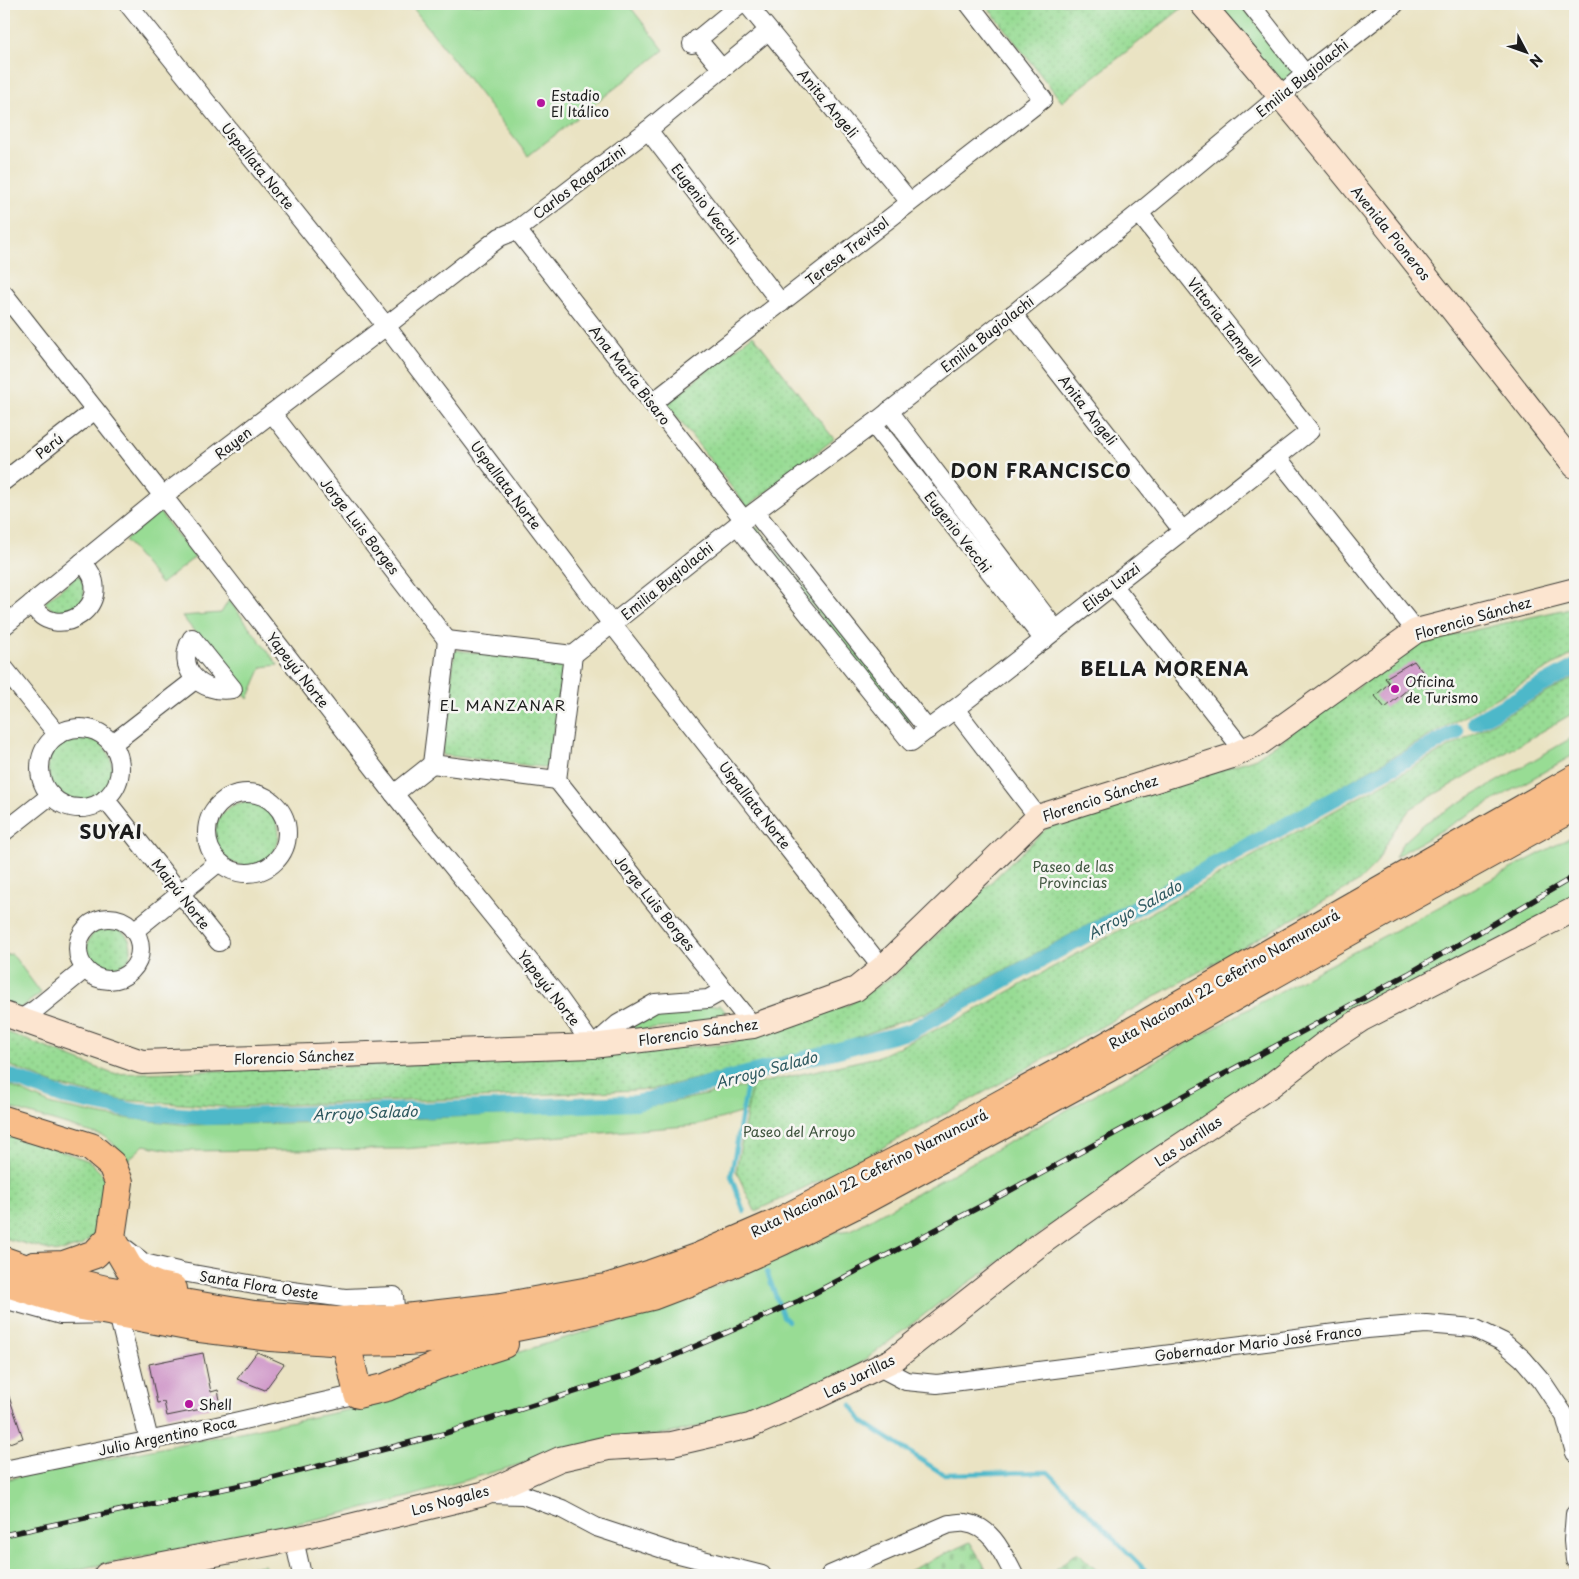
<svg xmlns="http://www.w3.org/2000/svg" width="1579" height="1579" viewBox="0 0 1579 1579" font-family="'Playpen Sans',sans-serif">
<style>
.grass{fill:#98dc94;stroke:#5a7c58}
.cemetery{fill:url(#cemetery-stones);stroke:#5a7c58}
.park{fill:url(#park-dots);stroke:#5a7c58}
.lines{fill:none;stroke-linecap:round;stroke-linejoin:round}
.stream{stroke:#4db8c9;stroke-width:4.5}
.canal{stroke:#4db8c9;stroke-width:16}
.building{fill:#cd92c6}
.street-casing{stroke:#3b3a35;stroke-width:20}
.secondary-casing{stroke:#3b3a35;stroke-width:26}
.highway-casing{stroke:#3b3a35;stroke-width:30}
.street{stroke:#fff;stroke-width:18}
.secondary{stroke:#fce5d0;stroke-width:24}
.highway{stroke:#f8bd89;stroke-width:28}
.rail-casing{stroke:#1c1c1c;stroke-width:5.5}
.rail{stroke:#f6f6f2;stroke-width:4;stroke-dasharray:11;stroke-linecap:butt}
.poi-dot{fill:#b5179e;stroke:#f6f6f2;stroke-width:2}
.labels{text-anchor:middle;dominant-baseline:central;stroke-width:5;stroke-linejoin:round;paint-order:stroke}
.street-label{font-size:14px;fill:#1c1c1c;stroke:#f6f6f2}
.poi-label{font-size:14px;fill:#1c1c1c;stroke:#f6f6f2;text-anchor:start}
.park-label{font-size:14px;fill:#415640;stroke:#f6f6f2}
.neighbourhood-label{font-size:15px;letter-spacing:1px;fill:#1c1c1c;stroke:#f6f6f2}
.water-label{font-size:15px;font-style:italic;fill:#305a61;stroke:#f6f6f2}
.district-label{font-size:19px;font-weight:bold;letter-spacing:1px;fill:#1c1c1c;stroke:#f6f6f2}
</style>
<defs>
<pattern id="cemetery-stones" width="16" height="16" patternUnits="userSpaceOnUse" patternTransform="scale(1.25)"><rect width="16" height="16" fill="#98dc94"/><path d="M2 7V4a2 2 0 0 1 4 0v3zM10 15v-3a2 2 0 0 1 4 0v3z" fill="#82bc7f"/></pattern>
<pattern id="park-dots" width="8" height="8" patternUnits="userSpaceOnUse" patternTransform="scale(1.25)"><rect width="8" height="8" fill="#98dc94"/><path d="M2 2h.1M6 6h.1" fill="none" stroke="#82bc7f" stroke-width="1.8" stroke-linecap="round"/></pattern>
</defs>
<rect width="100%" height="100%" fill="#f6f6f2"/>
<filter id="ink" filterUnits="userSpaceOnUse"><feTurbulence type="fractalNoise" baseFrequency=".02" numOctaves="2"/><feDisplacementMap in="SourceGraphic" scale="10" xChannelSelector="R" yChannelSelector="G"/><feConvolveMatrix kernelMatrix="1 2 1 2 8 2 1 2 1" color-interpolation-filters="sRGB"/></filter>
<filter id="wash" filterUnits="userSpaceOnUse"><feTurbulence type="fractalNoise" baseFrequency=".0096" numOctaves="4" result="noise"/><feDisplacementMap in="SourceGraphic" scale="20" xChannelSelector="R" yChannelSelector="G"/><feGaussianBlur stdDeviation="1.12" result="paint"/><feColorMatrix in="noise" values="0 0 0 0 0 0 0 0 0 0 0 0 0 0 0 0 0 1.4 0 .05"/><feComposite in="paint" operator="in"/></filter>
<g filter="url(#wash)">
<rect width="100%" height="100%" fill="#eae3c3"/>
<g class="grass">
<path d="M410,4H628L664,50L528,156Z"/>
<path d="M1210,4H1241L1295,72L1276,87Z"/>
<path d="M159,512L195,557L161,584L125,540Z"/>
<path d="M757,527L911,719L905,723L752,531Z"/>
<path d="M229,600L278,665L262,667L248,699L182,616L221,613Z"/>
<path d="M1575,736V754L1395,857L1402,844L1425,823Z"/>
<path d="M1575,835V904L1259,1087L1070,1213L942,1301L840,1379L775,1408L672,1433L603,1440L384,1504L209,1543L50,1575H4V1480L348,1410L393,1397L422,1382L669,1306L728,1281L828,1233L851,1230L1297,982Z"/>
<path d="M12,954L41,993L15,1012L4,1008V955Z"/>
<path d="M720,1005L733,1021L621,1032L658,1011Z"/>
<path d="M4,1083L52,1105L107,1116L189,1125L335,1122L639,1109L752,1085L747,1111L699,1125L403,1149L175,1151L144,1145L128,1160L119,1149L106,1137L4,1106Z"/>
</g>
<g class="cemetery">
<path d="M970,1542L990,1575H900Z"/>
<path d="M1077,1552L1102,1575H1048Z"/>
</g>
<g class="park">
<path d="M985,4H1176L1181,9L1062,102Z"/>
<path d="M753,335L834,439L747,507L666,403Z"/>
<path d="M78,575C99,602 63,627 45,602Z"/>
<path d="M1575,607V653L1275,824L925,1013L829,1047L654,1089L455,1099L227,1107L119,1100L56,1085L4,1063V1031L113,1074L478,1062L729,1044L850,1004L895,975L1047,828L1256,758L1423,642Z"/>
<path d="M455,650L563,663L550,768L442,755Z"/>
<path d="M1575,677V712L1410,809L1393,832L1375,865L1358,882C1238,950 1119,1017 999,1084C919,1128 839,1173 755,1211L736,1171L752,1085L877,1057L965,1016Z"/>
<circle cx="80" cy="768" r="32"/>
<circle cx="247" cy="834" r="32"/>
<circle cx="109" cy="949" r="22"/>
<path d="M4,1132L11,1133L89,1161L103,1175L109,1189L97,1233L81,1246L57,1252L4,1238Z"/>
<path d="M264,1565L270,1575H207Z"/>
</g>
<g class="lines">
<g class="stream">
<path d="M744,1212L731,1176L749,1074"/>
<path d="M767,1272L783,1316L788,1321"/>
<path d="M851,1405L863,1422L943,1474L1048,1472L1150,1575"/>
</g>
<g class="canal">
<path d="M1475,722L1575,667"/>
<path d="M4,1074L64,1097L139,1112L207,1117L636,1103L911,1031L1456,732"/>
</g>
</g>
<g id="blocks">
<g class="building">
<path d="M1414,661L1425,675L1385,708L1375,696L1389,683L1385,678Z"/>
<path d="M257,1352L284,1364L265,1390L237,1379Z"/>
<path d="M203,1353L211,1392L218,1390L221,1405L167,1416L164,1402L157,1403L149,1364Z"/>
<path d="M4,1388H6L23,1438L4,1445Z"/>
</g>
</g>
</g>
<g filter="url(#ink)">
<use href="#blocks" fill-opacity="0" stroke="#3b3a35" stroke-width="1"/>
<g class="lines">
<g class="street-casing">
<g id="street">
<path d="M128,4L386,326L612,624L882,968"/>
<path d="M747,4L910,202"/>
<path d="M1250,4L1305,74"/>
<path d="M697,39L722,69"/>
<path d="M692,44L741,4"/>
<path d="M648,130L781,303"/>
<path d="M517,230L744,520"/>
<path d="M4,294L163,496L394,794L556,994L593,1046L618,1024L655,1003L708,999L724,990"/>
<path d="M1013,314L1182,530"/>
<path d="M652,403L1043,99L969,4"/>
<path d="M889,411L1056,630"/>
<path d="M272,413L447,640"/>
<path d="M873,424L1044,640"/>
<path d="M1277,457L1416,631"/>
<path d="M4,481L95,410"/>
<path d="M755,512L928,730"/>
<path d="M737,525L911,742L955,709L1310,431L1139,213"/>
<path d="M1113,585L1244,751"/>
<path d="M32,603C53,648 123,603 82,562"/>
<path d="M4,626L163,496L386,326L500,237L517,230L648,130L768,31"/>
<path d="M192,638L233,689C201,695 174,668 192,638Z"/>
<path d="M447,640L573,655L557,780L432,764Z"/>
<path d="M573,655L737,525L873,424L1013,314L1139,213L1281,95L1305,74L1395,4"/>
<path d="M4,668L58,735"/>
<path d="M955,709L1038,817"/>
<circle cx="80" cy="768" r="40"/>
<path d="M112,744L196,679"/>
<path d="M557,780L753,1026"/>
<circle cx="247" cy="833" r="40"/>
<path d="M394,794L432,764"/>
<path d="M105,799L219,942"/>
<path d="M4,832L51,795"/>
<circle cx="109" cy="949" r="31"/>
<path d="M134,931L219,862"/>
<path d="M19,1020L36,1009L85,969"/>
<path d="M126,1249L144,1263L182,1272L277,1289L345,1298L394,1296L396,1319"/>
<path d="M4,1299L61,1315L118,1314L149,1440"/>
<path d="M879,1367L906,1381L937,1384L1367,1329L1426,1324L1474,1328L1503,1342L1523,1359L1541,1380L1565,1416L1575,1453"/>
<path d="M4,1470L186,1433L358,1394"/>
<path d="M487,1494L523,1495L562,1509L596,1527L675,1553L762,1575"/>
<path d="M1575,1514L1573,1540L1575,1560"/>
<path d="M294,1539L302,1575"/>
<path d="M830,1575L949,1524C954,1524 960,1522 965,1523C992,1526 1003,1554 1014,1575"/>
</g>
</g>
<g class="secondary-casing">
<g id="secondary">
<path d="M1202,4C1332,154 1453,310 1575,466"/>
<path d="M4,1014L142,1062L593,1046L753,1026L856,989L882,968L1038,817L1232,756L1260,743L1416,631L1575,590"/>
<path d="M106,1575L309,1536L483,1494L560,1459L608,1448L672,1444L750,1426L816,1397L893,1360L1040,1244L1144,1170L1270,1086L1324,1044L1362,1019L1575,909"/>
</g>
</g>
<g class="highway-casing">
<g id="highway">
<path d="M4,1120L91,1147L112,1165L119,1182L111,1237L129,1268L143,1280L158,1286L173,1289"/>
<path d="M4,1261L46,1276L106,1290L254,1315L337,1321L396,1319L502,1307L606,1288L651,1274L696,1258L779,1222L919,1149L1098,1051L1575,779"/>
<path d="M34,1266L64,1265L95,1254L111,1237"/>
<path d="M4,1282L77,1305L192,1327L270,1337L346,1342L408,1341L474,1335L547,1321L652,1296L707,1275L782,1241L862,1201L1106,1069L1357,927L1575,806"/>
<path d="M346,1342L358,1394L387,1387L436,1366L504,1344"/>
</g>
</g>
<use href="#street" class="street"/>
<use href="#secondary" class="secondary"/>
<use href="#highway" class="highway"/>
<g class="rail-casing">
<path id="rail" d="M4,1535L261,1481L443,1434L634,1373L799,1301L987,1203L1408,974L1575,876"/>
</g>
<use href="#rail" class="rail"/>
</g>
</g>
<g class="poi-dot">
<circle cx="541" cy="103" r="5"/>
<circle cx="1395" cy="689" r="5"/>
<circle cx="189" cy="1404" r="5"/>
</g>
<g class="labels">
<g class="street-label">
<text transform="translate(1302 78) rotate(-39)">Emilia Bugiolachi</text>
<text transform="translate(828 103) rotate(50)">Anita Angeli</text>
<text transform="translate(258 166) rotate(51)">Uspallata Norte</text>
<text transform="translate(579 182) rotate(-37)">Carlos Ragazzini</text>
<text transform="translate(705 204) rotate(52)">Eugenio Vecchi</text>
<text transform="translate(1391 233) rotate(51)">Avenida Pioneros</text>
<text transform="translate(847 251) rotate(-38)">Teresa Trevisol</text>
<text transform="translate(1224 322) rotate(52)">Vittoria Tampell</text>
<text transform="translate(987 334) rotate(-38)">Emilia Bugiolachi</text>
<text transform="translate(630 375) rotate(52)">Ana María Bisaro</text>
<text transform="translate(1088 410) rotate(52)">Anita Angeli</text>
<text transform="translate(233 443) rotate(-38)">Rayen</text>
<text transform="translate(49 446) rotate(-38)">Perú</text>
<text transform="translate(506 485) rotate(53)">Uspallata Norte</text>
<text transform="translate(360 526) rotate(52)">Jorge Luis Borges</text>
<text transform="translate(958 532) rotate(52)">Eugenio Vecchi</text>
<text transform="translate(667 581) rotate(-39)">Emilia Bugiolachi</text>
<text transform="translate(1111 587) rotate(-38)">Elisa Luzzi</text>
<text transform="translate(1473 618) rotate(-16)">Florencio Sánchez</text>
<text transform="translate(298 670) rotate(52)">Yapeyú Norte</text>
<text transform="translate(1100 798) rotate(-18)">Florencio Sánchez</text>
<text transform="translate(755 805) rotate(52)">Uspallata Norte</text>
<text transform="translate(181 894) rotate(52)">Maipú Norte</text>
<text transform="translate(655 903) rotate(51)">Jorge Luis Borges</text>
<text transform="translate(1224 979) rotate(-30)">Ruta Nacional 22 Ceferino Namuncurá</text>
<text transform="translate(549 988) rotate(52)">Yapeyú Norte</text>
<text transform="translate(698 1032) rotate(-8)">Florencio Sánchez</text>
<text transform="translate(294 1057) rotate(-2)">Florencio Sánchez</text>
<text transform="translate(1188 1141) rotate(-34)">Las Jarillas</text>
<text transform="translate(869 1173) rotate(-27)">Ruta Nacional 22 Ceferino Namuncurá</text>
<text transform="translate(259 1285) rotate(9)">Santa Flora Oeste</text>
<text transform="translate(1258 1343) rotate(-7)">Gobernador Mario José Franco</text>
<text transform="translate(859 1376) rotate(-27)">Las Jarillas</text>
<text transform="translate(167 1436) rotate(-12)">Julio Argentino Roca</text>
<text transform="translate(450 1500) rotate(-15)">Los Nogales</text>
</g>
<g class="poi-label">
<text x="551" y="95">Estadio<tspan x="551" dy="16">El Itálico</tspan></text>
<text x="1405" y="681">Oficina<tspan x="1405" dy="16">de Turismo</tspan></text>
<text x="199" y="1404">Shell</text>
</g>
<g class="park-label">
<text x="1073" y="866">Paseo de las<tspan x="1073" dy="16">Provincias</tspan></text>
<text x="799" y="1131">Paseo del Arroyo</text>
</g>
<g class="neighbourhood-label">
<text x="503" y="704">EL MANZANAR</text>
</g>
<g class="water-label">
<text transform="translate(1134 909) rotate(-29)">Arroyo Salado</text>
<text transform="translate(766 1069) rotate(-15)">Arroyo Salado</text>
<text transform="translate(365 1112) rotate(-2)">Arroyo Salado</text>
</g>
<g class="district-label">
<text x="1041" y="470">DON FRANCISCO</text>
<text x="1165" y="668">BELLA MORENA</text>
<text x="111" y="831">SUYAI</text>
</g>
</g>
<rect width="1579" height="1579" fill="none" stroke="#f6f6f2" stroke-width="20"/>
<g transform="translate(1526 52) rotate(131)" stroke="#f6f6f2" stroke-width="4" paint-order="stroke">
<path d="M0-4L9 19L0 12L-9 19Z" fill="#1c1c1c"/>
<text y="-8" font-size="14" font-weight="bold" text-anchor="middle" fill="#1c1c1c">N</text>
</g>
</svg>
